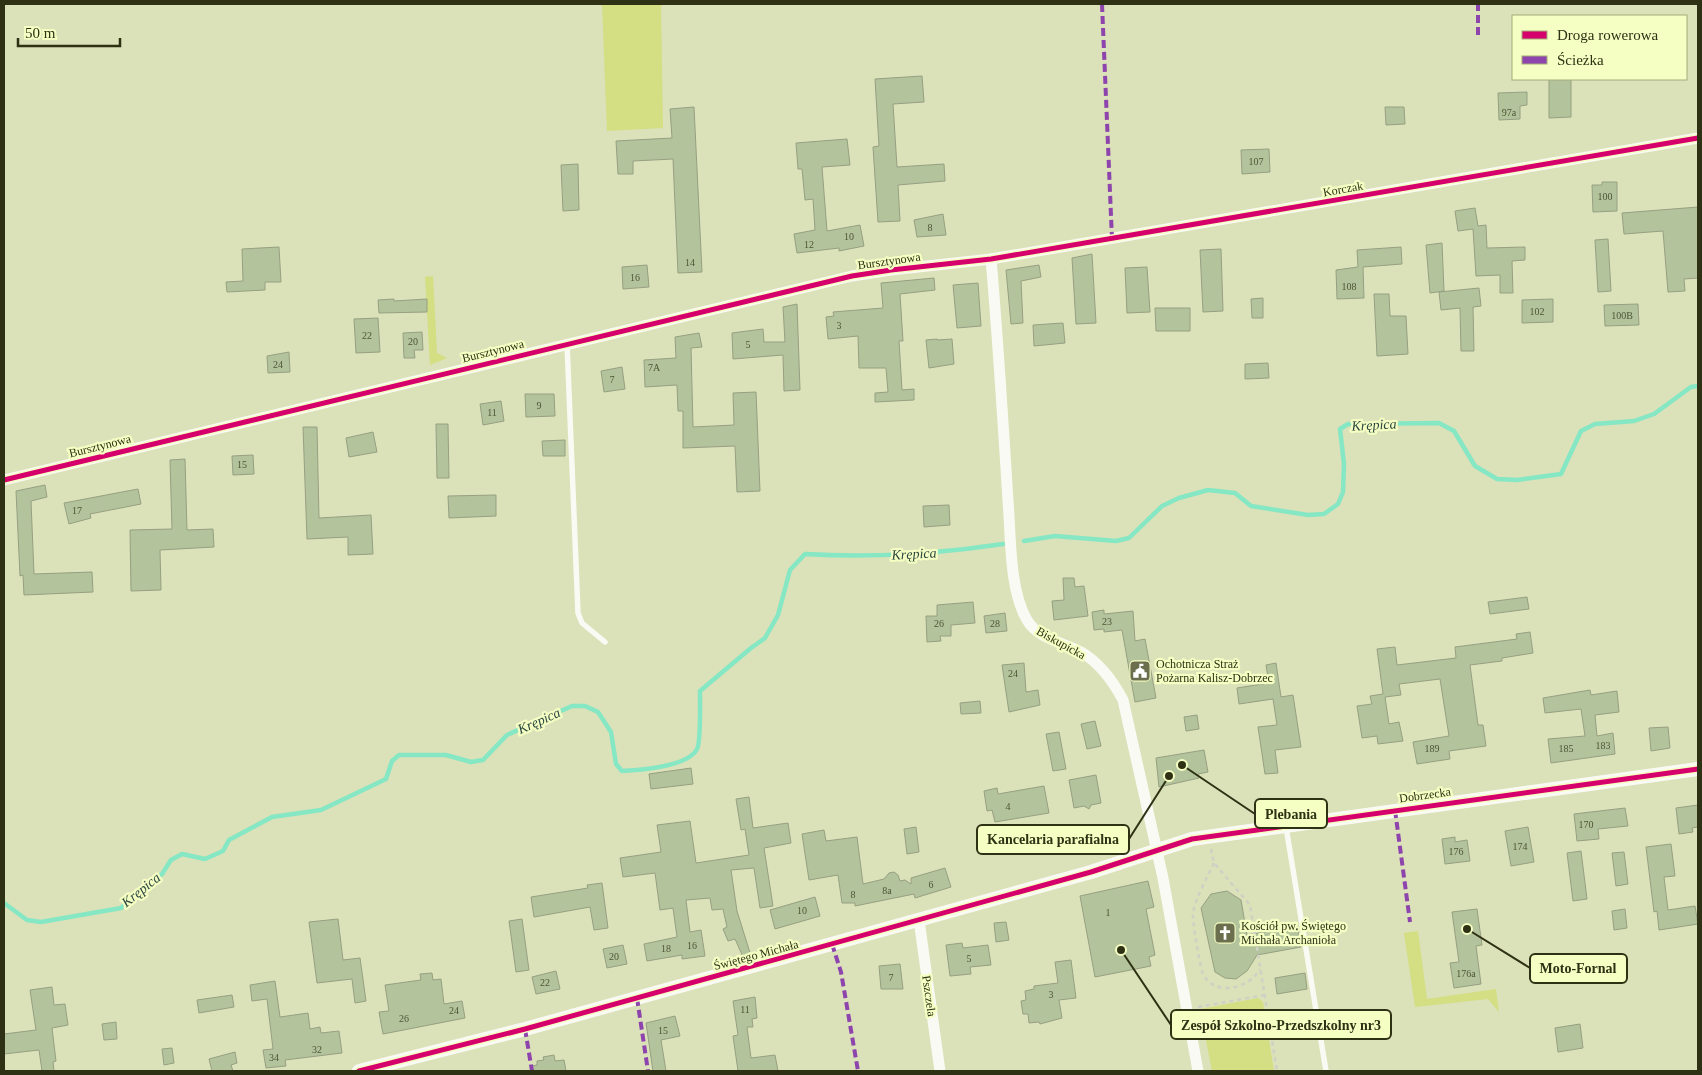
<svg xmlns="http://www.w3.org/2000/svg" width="1702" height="1075" viewBox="0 0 1702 1075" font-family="'Times New Roman',serif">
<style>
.green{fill:#d4de82}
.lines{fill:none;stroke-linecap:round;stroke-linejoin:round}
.stream{stroke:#85e7c4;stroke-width:4.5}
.building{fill:#b3c39b;stroke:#96a082}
.path{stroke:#cfd1c4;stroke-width:2.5;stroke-dasharray:4 4;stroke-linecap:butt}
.service{stroke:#fafaf4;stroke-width:5.5}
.minor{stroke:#fafaf4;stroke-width:11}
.tertiary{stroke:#fafaf4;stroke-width:14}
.quiet{stroke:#8e44ad;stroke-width:4;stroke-dasharray:8 4;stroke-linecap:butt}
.cycleway-casing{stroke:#f5fec3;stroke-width:8}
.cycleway{stroke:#d6006c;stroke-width:5}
.labels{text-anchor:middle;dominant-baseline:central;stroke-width:4.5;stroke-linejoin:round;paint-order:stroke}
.number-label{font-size:10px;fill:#4f5635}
.street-label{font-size:12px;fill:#2e3113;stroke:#f5fec3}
.poi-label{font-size:12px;fill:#2e3113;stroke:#f5fec3;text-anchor:start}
.water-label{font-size:14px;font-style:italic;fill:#29473f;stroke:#f5fec3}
.leader{fill:none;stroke:#2e3113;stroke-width:2}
.callout-dot{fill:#2e3113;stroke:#f5fec3;stroke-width:2}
.callout{fill:#f5fec3;stroke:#2e3113;stroke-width:2}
.callout-label{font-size:14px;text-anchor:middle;font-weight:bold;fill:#2e3113}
</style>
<rect width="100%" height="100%" fill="#dbe1b8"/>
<g class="green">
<path d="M602,4H661L663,128L607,131Z"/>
<path d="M433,276L437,353L447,358L430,365L425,277Z"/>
<path d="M1418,931L1427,999L1496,989L1499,1012L1488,999L1415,1007L1404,933Z"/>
<path d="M1258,998L1263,1002L1274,1071H1212L1200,1009Z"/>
</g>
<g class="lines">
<g class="stream">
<path d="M1024,541L1055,536L1116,541L1129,538L1162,506L1179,498L1208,490L1235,493L1251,506L1308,515L1324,514L1338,504L1343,492L1344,464L1340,429L1348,424L1439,423L1454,431L1475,466L1497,479L1517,480L1561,474L1581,431L1595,424L1634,421L1654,414L1691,387L1698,386"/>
<path d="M4,903L27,920L41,922L121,908L162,874L171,860L182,854L205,859L223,851L229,840L272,817L321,810L386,779L392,761L399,755H446L471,762L483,760L507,735L572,706H585L598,712L611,732L616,764L622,771C640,770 688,767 697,749C701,742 700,702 700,691L751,648L765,638L778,615L790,570L805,554C872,558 937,554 1003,544"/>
</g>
</g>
<g class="building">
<path d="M922,76L924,102L893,104L897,167L944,164L945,181L898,185L900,221L878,222L873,147L879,146L875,79Z"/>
<path d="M1549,79H1571V117L1549,118Z"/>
<path d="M1527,92V105L1520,106V119L1499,120L1498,93Z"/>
<path d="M694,107L702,272L678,273L673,159L633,161V174H618L616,141L672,138L670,109Z"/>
<path d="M1385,107H1404L1405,124L1386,125Z"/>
<path d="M847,139L850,165L822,167L827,231L860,225L864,246L839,251V248L797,253L794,234L815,230L813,199L805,200L802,169H798L796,143Z"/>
<path d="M1269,149L1270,172L1242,174L1241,150Z"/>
<path d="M578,164L579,210L563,211L561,165Z"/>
<path d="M1602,182H1617V211L1593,212L1592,185H1602Z"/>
<path d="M1698,207V278L1684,279L1685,291L1668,292L1663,231L1624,234L1622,213Z"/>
<path d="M1475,208L1478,226L1486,225L1487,248L1525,247V260L1512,261L1513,293H1500V275L1476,276L1473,229L1458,231L1455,211Z"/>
<path d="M943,214L946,235L917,237L914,220Z"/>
<path d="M1608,239L1611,291L1598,292L1595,240Z"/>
<path d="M1442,243L1444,291L1430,293L1426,245Z"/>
<path d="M279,247L281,282H265V290L227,292L226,282L243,281L242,249Z"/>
<path d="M1401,247L1402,264L1363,267L1364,298L1337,299L1336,270L1358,267L1357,250Z"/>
<path d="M1221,249L1223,311L1203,312L1200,250Z"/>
<path d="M1092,254L1096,323L1076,324L1072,258Z"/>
<path d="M647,265L649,287L623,289L622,267Z"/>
<path d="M1039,265L1041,277L1021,281L1023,323L1011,324L1006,270Z"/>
<path d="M1147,267L1150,312L1127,313L1125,268Z"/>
<path d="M934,278L935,290L900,294L903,341H899L902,390L914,389V400L875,402V393L888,392L886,368H859L858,336L828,339L826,317L834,316L833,312L883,308L881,283Z"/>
<path d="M978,283L981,326L957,328L953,285Z"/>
<path d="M1479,288L1481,306L1473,307L1474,351H1461L1460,308L1441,310L1439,292Z"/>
<path d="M1374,294H1389L1390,316H1406L1408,354L1377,356Z"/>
<path d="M1263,298V318H1252L1251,299Z"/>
<path d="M394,299V301L427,299V312L379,313L378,300Z"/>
<path d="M1553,299V322L1522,323V300Z"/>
<path d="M797,304L800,390L784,391L783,355L733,359L732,333L763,329L764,342H785L783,307Z"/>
<path d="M1638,304L1639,325L1605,326L1604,305Z"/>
<path d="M1155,308H1190V331H1156Z"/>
<path d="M378,318L380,352L356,353L354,319Z"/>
<path d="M1063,323L1065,343L1034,346L1033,325Z"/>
<path d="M422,332L423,350H414L415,358H404L403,333Z"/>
<path d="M699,333L702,347L691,348L693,427L734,425L733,393L756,392L760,491L737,492L735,446L683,448V411H678L677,385L645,387L644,360L676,358L675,337Z"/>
<path d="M937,339V340L952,339L954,364L929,368L926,340Z"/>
<path d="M289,352L290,372L268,373L267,356Z"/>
<path d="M1268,363L1269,378L1245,379V364Z"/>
<path d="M622,367L625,389L604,392L601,371Z"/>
<path d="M525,394H554L555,416L526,417Z"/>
<path d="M501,401L504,421L483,425L480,404Z"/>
<path d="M436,424H448L449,478H437Z"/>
<path d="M303,427H317L319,518L371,515L373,554L348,555V537L307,539Z"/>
<path d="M373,432L377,452L349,457L346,438Z"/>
<path d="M565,440V456H543L542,441Z"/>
<path d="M253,455L254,474L233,475L232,456Z"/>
<path d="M185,459L187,530L213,529L214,547L160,550L161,590L131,591L130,530L172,529L170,460Z"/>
<path d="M45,485L47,497L31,501L34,574L92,572L93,592L24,595L23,575L20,576L16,491Z"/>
<path d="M138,489L141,504L90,514L91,518L69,524L64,503Z"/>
<path d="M496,495V516L449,518L448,496Z"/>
<path d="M949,505L950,525L924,527L923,506Z"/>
<path d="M1063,578H1074L1075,587L1084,586L1088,616L1054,620L1052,601L1064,600Z"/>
<path d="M1527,597L1529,609L1490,614L1488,602Z"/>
<path d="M973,602L975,623L951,625V636H940L941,641L927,642L926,616H937V605Z"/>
<path d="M1104,610V614L1133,611L1135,641L1145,639L1156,698L1135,702L1122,630L1104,632V629L1094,630L1092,612Z"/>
<path d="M1005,613L1007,631L986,633L984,616Z"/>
<path d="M1530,632L1533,653L1502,658V661L1470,665L1478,725H1483L1486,746L1449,751L1450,759L1417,764L1413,742L1449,736L1440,679L1399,684L1401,695L1385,697L1389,724L1399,722L1403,741L1378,744L1377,736L1362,738L1357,706L1372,704L1370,696L1383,694L1377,649L1395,647L1397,665L1456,658L1455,647L1517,639L1516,634Z"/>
<path d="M1024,663L1026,692L1038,690L1040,705L1009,712L1002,665Z"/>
<path d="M1276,663L1281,697L1293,695L1301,747L1275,750L1278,773L1265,774L1258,727L1277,725L1273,699L1239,704L1237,688L1269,683L1266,665Z"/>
<path d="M1590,690L1591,695L1617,691L1619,712L1595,715L1597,736L1613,733L1615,754L1551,763L1548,739L1585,736L1581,709L1545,713L1543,698Z"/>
<path d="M980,701L981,713L961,714L960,703Z"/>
<path d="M1197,715L1199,729L1186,731L1184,717Z"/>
<path d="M1095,721L1101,746L1087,749L1081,724Z"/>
<path d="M1668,727L1670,748L1651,751L1649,728Z"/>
<path d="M1059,732L1066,769L1053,771L1046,734Z"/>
<path d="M1204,750L1208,772L1198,774L1199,778L1159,787L1156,758Z"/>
<path d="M691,768L693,784L651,789L649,774Z"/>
<path d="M1096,775L1101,803L1091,805L1089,809L1084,806L1074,808L1069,780Z"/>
<path d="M1044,786L1049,813L995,822L992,810L987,811L984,791L997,788L998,794Z"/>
<path d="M749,797L753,828L788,823L791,843L764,848L773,906L760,908L754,868L731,870L737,911L751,956L744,959L735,939L728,941L723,929L727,927L723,909L712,910L710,898L686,900L690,932L701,930L705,956L682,959V955L647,961L644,944L677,937L673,908L660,910L655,873L623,877L620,858L661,852L657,825L690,821L696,863L749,855L745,829L741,830L736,799Z"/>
<path d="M1698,805V827L1692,828L1693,832L1679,834L1676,808Z"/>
<path d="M1625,808L1628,826L1598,829L1599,839L1577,841L1574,814Z"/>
<path d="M916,827L919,852L907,854L904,829Z"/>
<path d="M1528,827L1534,862L1511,866L1505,831Z"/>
<path d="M824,830L826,841L857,837L863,884L884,879L889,873L894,872L898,875L900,881L905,880L911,884V878L945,868L951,887L915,898L914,894L855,906V903H842L838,875L809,880L802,834Z"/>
<path d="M1455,837V842L1467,840L1470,861L1445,864L1442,839Z"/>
<path d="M1671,844L1675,876L1664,877L1668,910L1695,906L1698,924L1659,930L1657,911L1654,912L1646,847Z"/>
<path d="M1581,851L1587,899L1573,901L1567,853Z"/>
<path d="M1624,852L1628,884L1616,886L1612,853Z"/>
<path d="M1148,881L1154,907L1146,909L1155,955L1149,957L1151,966L1095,977L1080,896Z"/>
<path d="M602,883L608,928L594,930L590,907L534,917L531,897L588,888L587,885Z"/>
<path d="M1227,891L1241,900L1247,935L1297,926L1301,947L1257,955L1247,971L1236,979L1225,978L1215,972L1201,908L1211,894Z"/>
<path d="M815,897L820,916L775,929L770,910Z"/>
<path d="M1477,909L1482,945L1476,946L1481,984L1454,988L1450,963L1459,962L1452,912Z"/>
<path d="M1625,909L1627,928L1614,930L1612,911Z"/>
<path d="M338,919L343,960L360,958L366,1001L355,1003L352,979L317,983L309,922Z"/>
<path d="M522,919L529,970L516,972L509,921Z"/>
<path d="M1006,922L1009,940L996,942L994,923Z"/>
<path d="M962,943L963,948L988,945L991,965L970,967L971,974L950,976L946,945Z"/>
<path d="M623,945L627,964L607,968L603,949Z"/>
<path d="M1071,960L1076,998L1059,1000L1062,1018L1040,1024L1039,1022L1029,1023L1028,1014H1023L1021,1001L1026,1000L1025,991L1034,989V986L1058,983L1055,962Z"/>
<path d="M900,964L903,989H881L879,966Z"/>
<path d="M556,971L560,989L536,994L532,977Z"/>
<path d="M432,973L433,980L441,979L444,1004L462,1001L465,1018L383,1034L379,1012L389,1011L385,985L421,980L420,974Z"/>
<path d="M1305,973L1307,989L1277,994L1275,978Z"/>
<path d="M275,981L280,1017L308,1013L310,1029L320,1027L321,1033L339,1031L342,1053L285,1060L286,1066L266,1068L263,1050L273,1049L267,999L252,1001L250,985Z"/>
<path d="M52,987L54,1005L65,1004L68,1025L52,1028L56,1061L53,1062L54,1071H42L39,1050L4,1054V1034L36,1030L30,990Z"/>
<path d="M232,995L234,1007L199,1013L197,1000Z"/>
<path d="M755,997L757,1018L752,1019L753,1027H747L751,1058L775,1055L778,1071H738L733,1036L738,1035L733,1001Z"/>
<path d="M675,1016L680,1036L661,1040L666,1071H653L646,1023Z"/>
<path d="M116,1022L117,1039L104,1040L102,1024Z"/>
<path d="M1580,1024L1583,1048L1558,1052L1555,1028Z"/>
<path d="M172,1048L174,1063L164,1065L162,1049Z"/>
<path d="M235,1052L237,1063L231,1065L233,1071H212L209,1059Z"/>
<path d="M554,1055L555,1061L564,1060L566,1071H533L532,1066L537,1065V1061L544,1060L543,1057Z"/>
</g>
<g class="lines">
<g class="path">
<path d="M1211,849L1214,863L1250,905L1277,1071"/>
<path d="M1214,863C1208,876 1195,899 1193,913C1192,920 1200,967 1203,974C1215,997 1249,989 1260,969"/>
<path d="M1198,1007L1265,995"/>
</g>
<g class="service">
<path d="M567,343L578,613L582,623L605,642"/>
<path d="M1286,827L1326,1071"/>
</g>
<g class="minor">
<path d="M991,259C998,340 1003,420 1008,501C1011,535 1009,590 1027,620C1038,639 1062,642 1081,652C1100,663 1113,681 1123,700L1163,878L1198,1071"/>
<path d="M4,480L852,276L891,270L991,259L1698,138"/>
<path d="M919,920L940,1071"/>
</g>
<path class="tertiary" d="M359,1071L525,1029L1091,872L1192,839L1698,769"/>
<g class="quiet">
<path d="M1102,4L1112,239"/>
<path d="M1478,35V4"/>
<path d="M1395,810L1410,922"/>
<path d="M832,944L841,972L858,1071"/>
<path d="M637,998L648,1071"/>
<path d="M525,1029L532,1071"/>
</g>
<g class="cycleway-casing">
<g id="cycleway">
<path d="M4,480L852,276L891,270L991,259L1698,138"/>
<path d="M359,1071L525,1029L1091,872L1192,839L1698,769"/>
</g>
</g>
<use href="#cycleway" class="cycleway"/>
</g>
<defs>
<g id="civic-square" transform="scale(1.125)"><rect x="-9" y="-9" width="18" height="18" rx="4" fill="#6b6f4d" stroke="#f5fec3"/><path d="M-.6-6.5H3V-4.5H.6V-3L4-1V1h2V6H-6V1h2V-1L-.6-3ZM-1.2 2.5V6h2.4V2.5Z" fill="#fff"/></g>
<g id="church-square" transform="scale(1.125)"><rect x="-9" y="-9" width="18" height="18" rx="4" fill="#6b6f4d" stroke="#f5fec3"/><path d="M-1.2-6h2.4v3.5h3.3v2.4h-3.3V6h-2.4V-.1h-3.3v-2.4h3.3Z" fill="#fff"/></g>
</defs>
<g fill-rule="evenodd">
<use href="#civic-square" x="1140" y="671"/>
<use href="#church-square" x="1225" y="933"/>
</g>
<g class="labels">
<g class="number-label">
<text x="1509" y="112">97a</text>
<text x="1256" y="161">107</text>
<text x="1605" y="196">100</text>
<text x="930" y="227">8</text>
<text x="849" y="236">10</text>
<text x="809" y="244">12</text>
<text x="690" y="262">14</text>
<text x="635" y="277">16</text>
<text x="1349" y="286">108</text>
<text x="1537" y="311">102</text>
<text x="1622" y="315">100B</text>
<text x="839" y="325">3</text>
<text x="367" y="335">22</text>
<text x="413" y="341">20</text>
<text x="748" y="344">5</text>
<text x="278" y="364">24</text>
<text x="654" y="367">7A</text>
<text x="612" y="379">7</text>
<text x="539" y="405">9</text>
<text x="492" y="412">11</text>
<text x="242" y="464">15</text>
<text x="77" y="510">17</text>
<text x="1107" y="621">23</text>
<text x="939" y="623">26</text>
<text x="995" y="623">28</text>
<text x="1013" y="673">24</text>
<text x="1603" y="745">183</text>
<text x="1432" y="748">189</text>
<text x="1566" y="748">185</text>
<text x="1008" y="806">4</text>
<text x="1586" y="824">170</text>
<text x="1520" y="846">174</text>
<text x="1456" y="851">176</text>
<text x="931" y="884">6</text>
<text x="887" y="890">8a</text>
<text x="853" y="894">8</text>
<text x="802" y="910">10</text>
<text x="1108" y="912">1</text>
<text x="692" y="945">16</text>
<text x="666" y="948">18</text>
<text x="614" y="956">20</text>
<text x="969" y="958">5</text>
<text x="1466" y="973">176a</text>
<text x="891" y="977">7</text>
<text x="545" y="982">22</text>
<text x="1051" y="994">3</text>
<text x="745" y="1009">11</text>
<text x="454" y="1010">24</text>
<text x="404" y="1018">26</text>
<text x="663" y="1030">15</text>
<text x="317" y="1049">32</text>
<text x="274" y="1057">34</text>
</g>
<g class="street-label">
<text transform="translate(1343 189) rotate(-10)">Korczak</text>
<text transform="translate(889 261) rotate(-8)">Bursztynowa</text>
<text transform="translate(493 351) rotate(-14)">Bursztynowa</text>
<text transform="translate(100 446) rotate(-14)">Bursztynowa</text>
<text transform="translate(1061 643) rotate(29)">Biskupicka</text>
<text transform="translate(1425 795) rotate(-8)">Dobrzecka</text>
<text transform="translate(756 955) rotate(-15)">Świętego Michała</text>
<text transform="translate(929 996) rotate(82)">Pszczela</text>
</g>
<g class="poi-label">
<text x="1156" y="664">Ochotnicza Straż<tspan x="1156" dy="14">Pożarna Kalisz-Dobrzec</tspan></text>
<text x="1241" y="926">Kościół pw. Świętego<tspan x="1241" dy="14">Michała Archanioła</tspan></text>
</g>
<g class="water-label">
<text transform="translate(1374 425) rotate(-3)">Krępica</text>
<text transform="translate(914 554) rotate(-3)">Krępica</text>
<text transform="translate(539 721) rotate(-24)">Krępica</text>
<text transform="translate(141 890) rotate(-39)">Krępica</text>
</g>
</g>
<path class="leader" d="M1182 765L1255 814M1169 776L1129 839M1467 929L1530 968M1121 950L1171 1025"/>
<g class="callout-dot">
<circle cx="1182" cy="765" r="5"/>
<circle cx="1169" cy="776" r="5"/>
<circle cx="1467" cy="929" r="5"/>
<circle cx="1121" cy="950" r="5"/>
</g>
<g class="callout">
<rect x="1255" y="799" width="72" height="29" rx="5"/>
<rect x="977" y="825" width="152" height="29" rx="5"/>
<rect x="1530" y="954" width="97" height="29" rx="5"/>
<rect x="1171" y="1010" width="220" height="29" rx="5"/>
</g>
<g class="callout-label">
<text x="1291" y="819">Plebania</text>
<text x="1053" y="844">Kancelaria parafialna</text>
<text x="1578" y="973">Moto-Fornal</text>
<text x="1281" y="1030">Zespół Szkolno-Przedszkolny nr3</text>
</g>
<rect width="1702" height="1075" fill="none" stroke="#2e3113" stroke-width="10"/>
<rect x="1512" y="15" width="175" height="65" fill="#f5fec3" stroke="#a5ac7d"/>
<rect x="1522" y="31" width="25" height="8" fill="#d6006c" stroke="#a5ac7d"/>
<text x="1557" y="40" font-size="15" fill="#2e3113">Droga rowerowa</text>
<rect x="1522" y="56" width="25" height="8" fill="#8e44ad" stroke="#a5ac7d"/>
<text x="1557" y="65" font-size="15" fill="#2e3113">Ścieżka</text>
<path d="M18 38v8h102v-8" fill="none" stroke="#2e3113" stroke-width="2.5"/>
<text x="25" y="38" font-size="15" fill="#2e3113" stroke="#f5fec3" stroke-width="4" paint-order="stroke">50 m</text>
</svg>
